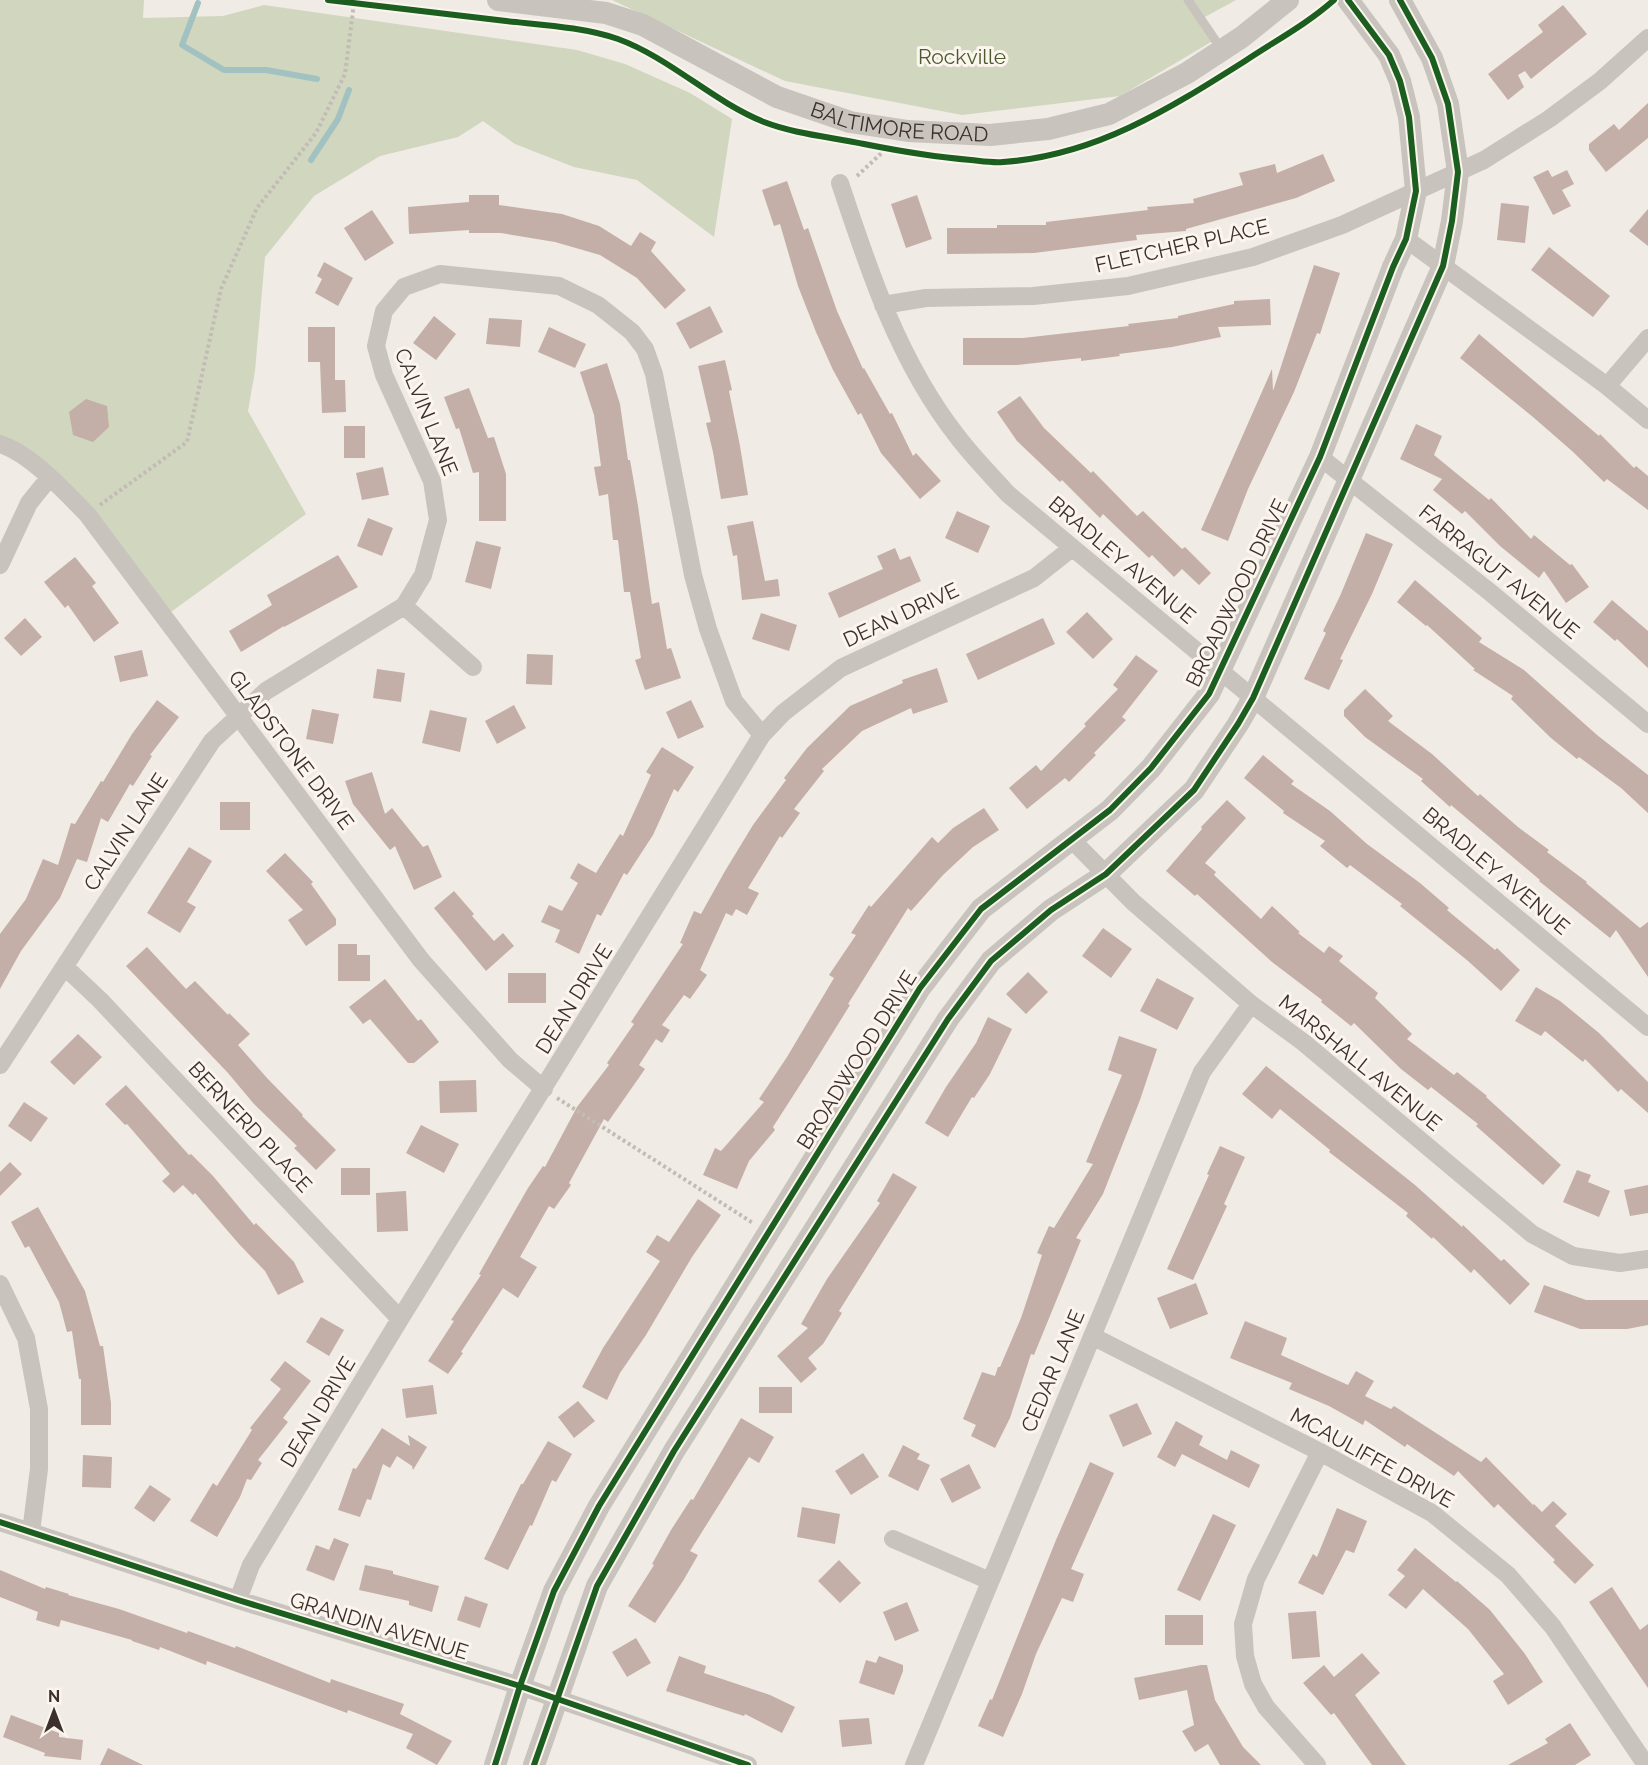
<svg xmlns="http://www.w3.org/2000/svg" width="1648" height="1765" viewBox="0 0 1648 1765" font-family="Raleway,sans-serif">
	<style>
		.green { fill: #d1d6bf }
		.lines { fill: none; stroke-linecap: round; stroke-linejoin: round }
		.stream { stroke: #a1c2c1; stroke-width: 6 }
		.building { fill: #c3afa7 }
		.path { stroke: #c2bbb6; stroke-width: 4; stroke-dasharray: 3 3; stroke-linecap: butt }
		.service { stroke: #c9c3be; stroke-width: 9 }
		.minor { stroke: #c9c3be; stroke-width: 18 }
		.tertiary { stroke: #c9c3be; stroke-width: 22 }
		.cycleway-casing { stroke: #fbf5ee; stroke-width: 10 }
		.cycleway { stroke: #1b5e20; stroke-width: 6 }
		.labels { text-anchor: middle; stroke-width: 6; stroke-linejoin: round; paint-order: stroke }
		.park-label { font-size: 21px; fill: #4a5a2e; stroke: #fbf5ee }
		.street-label { font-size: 21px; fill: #3b302b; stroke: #fbf5ee }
	</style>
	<rect width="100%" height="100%" fill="#f0ebe5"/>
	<path class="green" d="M0 0H144L143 18 223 16 264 5 577 50 625 64 690 93 732 119 714 237 637 180 574 167 515 144 483 121 458 137 380 156 314 196 265 257 255 371 248 411 306 514 164 617 87 514 0 445Z
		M612 0H1236L1203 18 1216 39 1120 96 962 115 785 81Z"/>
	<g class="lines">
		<path class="stream" d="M198 3 182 45 224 70H266L317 79
			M311 160 338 119 349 90"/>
	</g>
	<path class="building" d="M1563 5 1587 34 1531 79 1525 71 1518 75 1524 87 1508 100 1488 74 1543 32 1538 25Z
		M1648 103V138L1606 172 1589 150V144L1614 124 1619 130Z
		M1323 154 1335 181 1296 198 1186 229V231L1136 235 1137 240 1034 253 947 254V228H997V225H1046V222L1148 210 1147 207 1194 203 1193 199 1243 185 1239 173 1275 164 1277 173Z
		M1548 170 1552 177 1567 170 1574 184 1562 190 1571 206 1553 215 1533 177Z
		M787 181 804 230 808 228 837 311 863 369 864 368 890 414 892 413 913 456 916 453 941 481 920 499 881 453 861 413 858 415 833 370 816 332 798 286 780 224 774 226 762 190Z
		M469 195H499V205L562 214 599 226 631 246 640 232 656 242 651 251 686 290 665 309 637 278 600 255 555 242 501 233H469V230L409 234 408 207 469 202Z
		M917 195 932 239 906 248 891 204Z
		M1501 203 1529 206 1525 243 1497 240Z
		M1648 209V246L1629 231Z
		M372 210 394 243 365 261 344 228Z
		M1549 247 1610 296 1593 317 1531 270Z
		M324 262 353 278 338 306 315 293 322 279 317 276Z
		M1314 265 1340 273 1320 334 1317 333 1294 392 1248 489 1228 541 1201 530 1272 369 1273 391Z
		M1270 299 1271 325 1218 327 1221 337 1172 347 1119 354 1120 356 1081 361V358L1017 365H963V338H1023L1129 326 1128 324 1178 318V316L1234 304V301Z
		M710 306 723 332 690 349 676 323Z
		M434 316 456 334 436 360 413 343Z
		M489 318 522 320 520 347 486 344Z
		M308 327H335V380H345L346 412 322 413 320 362H308Z
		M549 327 586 344 575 368 538 352Z
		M1479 334 1599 436 1600 434 1634 468 1636 466 1648 476V510L1607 479 1604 482 1572 451 1533 417 1460 358Z
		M725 360 732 390 729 391 740 446 748 495 721 499 713 452 706 423 711 422 698 366Z
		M607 363 620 404 628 460H630L638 506 652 604 659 602 667 649 671 648 681 678 645 690 635 660 641 658 630 592H624L618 540H613L608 494 599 496 594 467 601 466 594 415 580 372Z
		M469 388 488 438 494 437 506 474V521H479V472L473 473 459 428 456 429 444 397Z
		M1020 396 1044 428 1091 473 1093 471 1137 516 1143 511 1182 549 1185 547 1211 573 1199 585 1182 569 1174 577 1152 555 1149 558 1103 514 1100 518 1062 480 1060 482 1017 441 997 412Z
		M86 399 107 406 109 427 93 442 73 435 69 412Z
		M1416 424 1442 436 1434 455 1489 500 1491 498 1531 539 1534 535 1570 565 1572 564 1589 587 1566 603 1544 571 1539 578 1500 546 1465 511 1462 514 1433 490 1442 479 1400 459Z
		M344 426H365V458H344Z
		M383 467 389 495 362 500 356 473Z
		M957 511 990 526 978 553 945 538Z
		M368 518 393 528 382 556 357 546Z
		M753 521 765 581 778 579 780 596 742 600 737 555 733 556 727 526Z
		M1366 533 1393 544 1372 594 1340 659 1343 660 1329 690 1304 679 1326 633 1323 631 1340 596Z
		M476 541 501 547 491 589 465 582Z
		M895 548 900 560 910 556 921 581 839 618 828 593 883 569 877 556Z
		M338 555 358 587 284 627V626L241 652 229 631 272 605 267 595Z
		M75 557 96 583 92 586 119 623 94 642 68 605 65 608 44 582Z
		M1415 580 1482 638 1479 642 1524 670 1597 735 1648 775V813L1621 788 1579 757 1577 759 1551 738 1511 699 1513 696 1473 670 1475 669 1427 625 1426 626 1397 602Z
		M1612 600 1648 631V668L1617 639 1615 641 1593 622Z
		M1087 612 1113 639 1093 659 1066 632Z
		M761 613 797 625 789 651 752 639Z
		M25 618 42 637 21 656 4 638Z
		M1043 618 1055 644 978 680 966 654Z
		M142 650 148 676 120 682 114 656Z
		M527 654 553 655 552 685 526 684Z
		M1136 655 1158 671 1122 717 1126 720 1094 753 1096 755 1069 782 1065 778 1027 809 1009 788 1036 765 1041 771 1086 726 1084 724 1118 689 1113 685Z
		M937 668 948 702 913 714 911 708 862 731 822 769 824 771 794 809 800 813 782 838 780 836 748 888 759 893 747 915 736 909 732 916 726 913 700 970 707 975 690 999 684 995 662 1025 670 1030 662 1043 656 1039 639 1065 645 1069 608 1122 604 1119 569 1183 571 1185 554 1209 549 1206 520 1257 537 1267 518 1298 503 1288 461 1352 463 1353 448 1374 428 1361 454 1321 451 1320 481 1275 479 1274 528 1188 543 1166 545 1167 577 1107 609 1065 607 1063 634 1024 631 1022 683 944 680 943 694 911 701 914 725 871 753 825 786 780 784 778 807 748 850 706 903 683 902 680Z
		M377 669 405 673 401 702 373 698Z
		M1365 689 1393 716 1388 721 1432 754 1478 796 1480 794 1518 827 1549 850 1547 852 1587 882 1586 883 1640 928 1648 922V977L1616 930 1610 938 1539 881 1540 880 1451 805 1450 807 1421 781 1423 779 1365 737 1344 716V710Z
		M157 700 179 717 150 755 152 756 133 786 130 784 108 822 101 818 87 862 77 859 60 898 21 951 0 989V934L26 899 43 859 58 865 71 823 75 824 101 781 103 782 132 734Z
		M691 700 704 727 678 739 666 712Z
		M514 705 526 728 497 744 485 721Z
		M312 709 339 714 333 744 306 739Z
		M430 710 467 718 460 752 422 743Z
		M662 747 694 767 678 792 674 789 653 835 627 875 624 873 601 916 597 914 579 954 555 942 560 930 541 922 549 905 562 911 578 883 570 878 578 863 596 873 620 834 623 836 651 775 646 772Z
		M1263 755 1294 781 1291 784 1330 811 1367 844 1420 883 1449 908 1447 910 1495 950 1497 948 1520 970 1501 991 1468 961 1400 906 1402 904 1350 865 1347 868 1320 846 1325 841 1283 813 1284 811 1244 778Z
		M372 772 385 814 392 808 423 847 428 845 442 877 414 890 395 846 390 850 353 804 345 781Z
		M1227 800 1246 818 1205 863 1216 872 1214 875 1261 919 1272 906 1300 932 1298 933 1324 953 1329 946 1343 956 1339 961 1378 993 1375 998 1412 1034 1407 1039 1454 1075 1457 1072 1487 1096 1486 1097 1561 1165 1543 1185 1476 1126 1478 1124 1431 1087 1428 1090 1401 1069 1354 1023 1351 1026 1321 1002 1322 1000 1272 962 1197 894 1195 896 1166 871 1202 829 1201 827Z
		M220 802H250V830H220Z
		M984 808 999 830 973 847 943 875 911 911 908 908 848 1004 850 1005 809 1071 773 1127 775 1130 749 1161 737 1189 703 1175 715 1148 721 1151 764 1102 759 1099 787 1057 834 978 829 975 856 935 851 933 869 905 871 907 932 837 938 843 953 828Z
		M189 847 212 861 187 902 196 907 180 933 147 913Z
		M285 853 313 882 311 884 336 919V925L306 946 288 920 303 910 266 871Z
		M454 891 474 914 472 916 494 941 503 933 514 946 486 971 434 908Z
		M1103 928 1132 949 1111 978 1082 956Z
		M338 944H357V955H370V981H338Z
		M147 947 186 989 195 981 228 1015 229 1013 250 1034 238 1045 267 1078 303 1115 302 1116 336 1150 316 1170 294 1148 297 1146 254 1104 228 1073 126 966Z
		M1028 972 1048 992 1026 1014 1006 994Z
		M508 973H546V1003H508Z
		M1157 978 1194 998 1177 1030 1140 1011Z
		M385 979 418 1021 421 1019 439 1042 414 1063H408L370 1019 363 1024 349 1007Z
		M1536 987 1560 1001 1599 1033 1648 1082V1113L1621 1089 1618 1092 1585 1059 1583 1062 1545 1031 1541 1036 1515 1021Z
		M988 1017 1012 1029 990 1074 974 1098 972 1097 948 1137 925 1123 946 1087 976 1043Z
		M78 1034 102 1057 74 1085 50 1062Z
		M1119 1036 1157 1049 1140 1100 1103 1194 1076 1238 1081 1240 1034 1355 1031 1354 1010 1418 995 1448 971 1436 976 1425 963 1419 982 1372 995 1376 998 1367H1000L1021 1318 1042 1255 1037 1253 1049 1226 1054 1228 1093 1164 1086 1162 1122 1075 1108 1070Z
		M1266 1066 1415 1185 1462 1227 1463 1225 1501 1261 1504 1259 1530 1284 1510 1305 1474 1269 1471 1273 1433 1237 1432 1239 1406 1216 1408 1213 1329 1152 1330 1150 1280 1109 1272 1119 1242 1094Z
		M476 1080 477 1112 440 1113 439 1081Z
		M126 1085 189 1155 191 1154 213 1176 254 1225 256 1223 294 1262 304 1282 278 1295 265 1271 239 1244 195 1193 193 1195 183 1185 174 1193 162 1181 170 1174 127 1124 125 1125 105 1104Z
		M24 1102 48 1118 31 1142 8 1126Z
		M421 1125 459 1144 444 1173 406 1153Z
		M1220 1146 1245 1157 1224 1204 1227 1206 1193 1280 1167 1269 1209 1175 1207 1174Z
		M10 1162 22 1174 0 1196V1172Z
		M341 1168H370V1195H341Z
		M1577 1170 1591 1175 1588 1182 1610 1191 1599 1217 1563 1202Z
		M893 1173 917 1187 839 1311 842 1313 823 1344 808 1358 817 1369 801 1383 777 1356 808 1328 801 1324 827 1279 880 1203 877 1201Z
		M1648 1185V1213L1630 1216 1624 1190Z
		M406 1191 408 1231 377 1232 376 1193Z
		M698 1199 721 1215 692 1257 646 1335 620 1373 607 1400 582 1387 603 1348 660 1261 646 1252 657 1235 669 1242Z
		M38 1207 85 1291 100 1346H103L111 1403V1425H81V1379H79L72 1331 67 1332 59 1302 29 1246 25 1248 11 1222Z
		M1196 1283 1208 1314 1170 1329 1157 1298Z
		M1544 1285 1586 1300H1648V1325L1627 1329H1580L1534 1312Z
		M321 1317 344 1330 329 1356 306 1342Z
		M1245 1321 1287 1338 1281 1355 1348 1385 1356 1371 1374 1381 1365 1396 1391 1409 1394 1406 1481 1462 1486 1457 1533 1505 1534 1504 1542 1512 1553 1501 1567 1514 1555 1526 1594 1565 1575 1584 1553 1562 1555 1560 1498 1504 1494 1508 1458 1471 1454 1476 1407 1444 1405 1447 1365 1420 1363 1425 1329 1406 1289 1389 1292 1383 1230 1358Z
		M285 1361 311 1381 283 1418 288 1422 258 1460 262 1463 251 1480 247 1479 240 1497 217 1537 190 1521 213 1483 217 1486 252 1430 250 1428 281 1389 270 1380Z
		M433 1385 437 1414 406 1418 402 1389Z
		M759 1387H792V1413H759Z
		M578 1401 595 1421 574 1438 558 1417Z
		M1137 1403 1152 1434 1123 1447 1109 1415Z
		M741 1418 774 1437 759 1463 749 1457 690 1551 698 1555 683 1581 655 1623 628 1606 654 1565 652 1564 671 1530 691 1499 693 1500Z
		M1176 1421 1203 1436 1199 1445 1227 1460 1231 1450 1260 1465 1249 1488 1182 1454 1175 1467 1157 1457Z
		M382 1428 410 1446 408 1435 427 1447 413 1470 412 1466 397 1456 390 1468 383 1464 371 1500 367 1499 360 1517 338 1510 353 1468 356 1469Z
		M548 1441 572 1454 556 1482 552 1480 532 1526 530 1525 508 1570 484 1559 521 1484H523Z
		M903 1445 920 1454 917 1459 930 1465 918 1491 888 1476Z
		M863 1453 879 1477 851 1495 835 1471Z
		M83 1455 112 1457 111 1488 82 1487Z
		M1090 1462 1114 1473 1071 1569 1084 1574 1073 1602 1062 1598 1036 1654 1022 1694 1003 1737 978 1726 990 1699 992 1700 1056 1540Z
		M969 1464 981 1488 952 1503 940 1479Z
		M150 1485 171 1499 154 1522 134 1508Z
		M802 1507 840 1514 835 1544 797 1537Z
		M1337 1508 1367 1521 1354 1553 1346 1550 1323 1595 1298 1583 1313 1554 1317 1557Z
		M1213 1514 1236 1525 1200 1601 1177 1590Z
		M334 1538 349 1544 334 1581 306 1570 316 1545 329 1550Z
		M1415 1548 1456 1582 1457 1581 1490 1610 1525 1654 1543 1682 1508 1705 1493 1681 1504 1674 1468 1629 1423 1589 1406 1609 1388 1595 1405 1576 1397 1570Z
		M839 1560 861 1583 840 1603 818 1581Z
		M365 1565 393 1571V1574L439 1586 432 1612 409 1605V1601L359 1590Z
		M0 1570 45 1589 46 1587 69 1594 68 1595 119 1609 187 1633 188 1631 235 1648 236 1646 330 1683 331 1679 404 1704 400 1714 452 1741 437 1765 406 1748 413 1734 348 1710 347 1713 207 1661 206 1665 160 1647 159 1650 132 1641V1640L61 1620 59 1627 36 1620 38 1612 0 1597Z
		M1612 1587 1640 1630 1648 1624V1688L1589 1602Z
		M465 1596 488 1604 480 1628 457 1620Z
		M907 1602 919 1631 895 1641 883 1612Z
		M1316 1611 1320 1657 1292 1659 1288 1613Z
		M1165 1615H1203V1645H1165Z
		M636 1638 651 1663 627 1677 612 1652Z
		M1362 1653 1380 1673 1355 1695 1406 1765H1372L1334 1713 1331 1715 1303 1683 1324 1665 1334 1677Z
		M679 1656 706 1666 704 1673 770 1695 795 1707 782 1733 745 1714 744 1716 666 1691Z
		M879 1656 903 1665V1671L894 1695 859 1683 866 1660 876 1663Z
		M1201 1665H1207L1215 1700 1243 1747 1261 1765H1220L1208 1744 1195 1752 1182 1731 1194 1725 1187 1690 1139 1700 1134 1678Z
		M11 1715 59 1733V1737L83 1740 81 1760 44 1756 45 1753 3 1737Z
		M869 1718 872 1744 842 1747 839 1720Z
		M1570 1723 1591 1755 1575 1765H1508L1548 1743 1545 1739Z
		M108 1748 143 1765H100Z"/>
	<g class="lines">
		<path class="path" d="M857 176 887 148
			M100 505 187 442 221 289 257 208 316 133 345 74 354 3
			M557 1098 753 1223"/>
		<path class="service" d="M1188 0 1222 50"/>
		<path class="minor" d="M840 183C869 271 899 362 957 436 972 456 991 475 1008 494L1648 1027
			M1406 239 1607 386 1648 420
			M883 305 926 298 1033 296 1128 286 1253 257 1342 225 1484 160 1549 119 1600 81 1648 38
			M1607 386 1648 338
			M0 444C30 453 65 492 87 514L421 960 510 1060 544 1089
			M1320 457 1491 593 1648 724
			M0 565 29 503 50 477
			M404 606 473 667
			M1072 840 1133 902 1251 1004 1303 1042 1532 1234 1573 1256 1620 1263 1648 1259
			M65 967 100 1000 400 1319
			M0 1065 212 741 266 691 404 606 423 575 438 520 432 481 384 375 376 346 384 311 404 287 440 274 559 286 598 305 632 332 645 349 654 374 693 575 708 629 734 701 762 735
			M0 1284 26 1338 39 1409V1469L31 1532
			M1092 1336 1320 1452 1432 1513 1508 1575 1553 1627 1646 1765
			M0 1522 238 1600 520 1686 748 1765
			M893 1539 990 1581
			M238 1600 251 1565 400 1319 762 735 783 713 841 668 1034 578 1072 548
			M914 1765 1202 1072 1251 1004
			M1317 1765 1266 1707 1253 1684 1245 1656 1243 1624 1256 1579 1320 1452"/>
		<g class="tertiary">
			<path id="s1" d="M498 0 606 13 643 25 777 97 850 122 908 131 990 135 1048 129 1109 114 1187 73 1242 37 1288 0"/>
			<path d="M495 1765 520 1686 554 1591 599 1506 920 988 981 909 1110 810 1151 768 1209 694 1320 457 1393 267 1406 239 1416 191 1409 117 1400 81 1389 55 1348 0"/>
			<path d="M534 1765 597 1586 674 1451 948 1019 991 961 1051 910 1106 874 1194 790 1238 724 1253 698 1443 266 1452 221 1458 172 1448 104 1432 58 1400 0"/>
		</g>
		<defs>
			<path id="cycleway" d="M328 0C387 7 447 14 506 21 542 25 583 27 618 39 670 58 712 101 764 122 795 134 831 137 864 144 899 151 935 157 971 160 981 161 993 163 1003 162 1095 156 1169 109 1245 61 1275 41 1307 24 1334 0
				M0 1522 238 1600 520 1686 748 1765
				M495 1765 520 1686 554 1591 599 1506 920 988 981 909 1110 810 1151 768 1209 694 1320 457 1393 267 1406 239 1416 191 1409 117 1400 81 1389 55 1348 0
				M534 1765 597 1586 674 1451 948 1019 991 961 1051 910 1106 874 1194 790 1238 724 1253 698 1443 266 1452 221 1458 172 1448 104 1432 58 1400 0"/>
		</defs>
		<use href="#cycleway" class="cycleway-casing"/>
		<use href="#cycleway" class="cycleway"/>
	</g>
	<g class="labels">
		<g class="park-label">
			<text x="962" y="64">Rockville</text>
		</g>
		<g class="street-label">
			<text dy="7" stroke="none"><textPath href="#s1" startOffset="426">BALTIMORE ROAD</textPath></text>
			<text transform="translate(1182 246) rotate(-13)" y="7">FLETCHER PLACE</text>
			<text transform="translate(426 412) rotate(68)" y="7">CALVIN LANE</text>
			<text transform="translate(1122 560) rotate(40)" y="7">BRADLEY AVENUE</text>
			<text transform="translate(1499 572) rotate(39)" y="7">FARRAGUT AVENUE</text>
			<text transform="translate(1237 593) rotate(-64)" y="7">BROADWOOD DRIVE</text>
			<text transform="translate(901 615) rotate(-25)" y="7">DEAN DRIVE</text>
			<text transform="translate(291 750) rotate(53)" y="7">GLADSTONE DRIVE</text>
			<text transform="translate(126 832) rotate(-57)" y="7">CALVIN LANE</text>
			<text transform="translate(1496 871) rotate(40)" y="7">BRADLEY AVENUE</text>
			<text transform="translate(574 999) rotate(-58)" y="7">DEAN DRIVE</text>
			<text transform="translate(857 1060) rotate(-58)" y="7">BROADWOOD DRIVE</text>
			<text transform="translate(1360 1063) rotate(39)" y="7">MARSHALL AVENUE</text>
			<text transform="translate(250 1127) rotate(47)" y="7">BERNERD PLACE</text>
			<text transform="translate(1053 1371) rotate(-67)" y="7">CEDAR LANE</text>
			<text transform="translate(318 1412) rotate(-59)" y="7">DEAN DRIVE</text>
			<text transform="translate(1372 1458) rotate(29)" y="7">MCAULIFFE DRIVE</text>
			<text transform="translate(379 1626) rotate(17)" y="7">GRANDIN AVENUE</text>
		</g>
	</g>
	<g transform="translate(54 1711)" stroke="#fbf5ee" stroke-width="4.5" paint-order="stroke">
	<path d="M0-4.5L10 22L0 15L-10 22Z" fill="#3b302b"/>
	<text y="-9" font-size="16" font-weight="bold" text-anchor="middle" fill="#3b302b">N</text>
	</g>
</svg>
